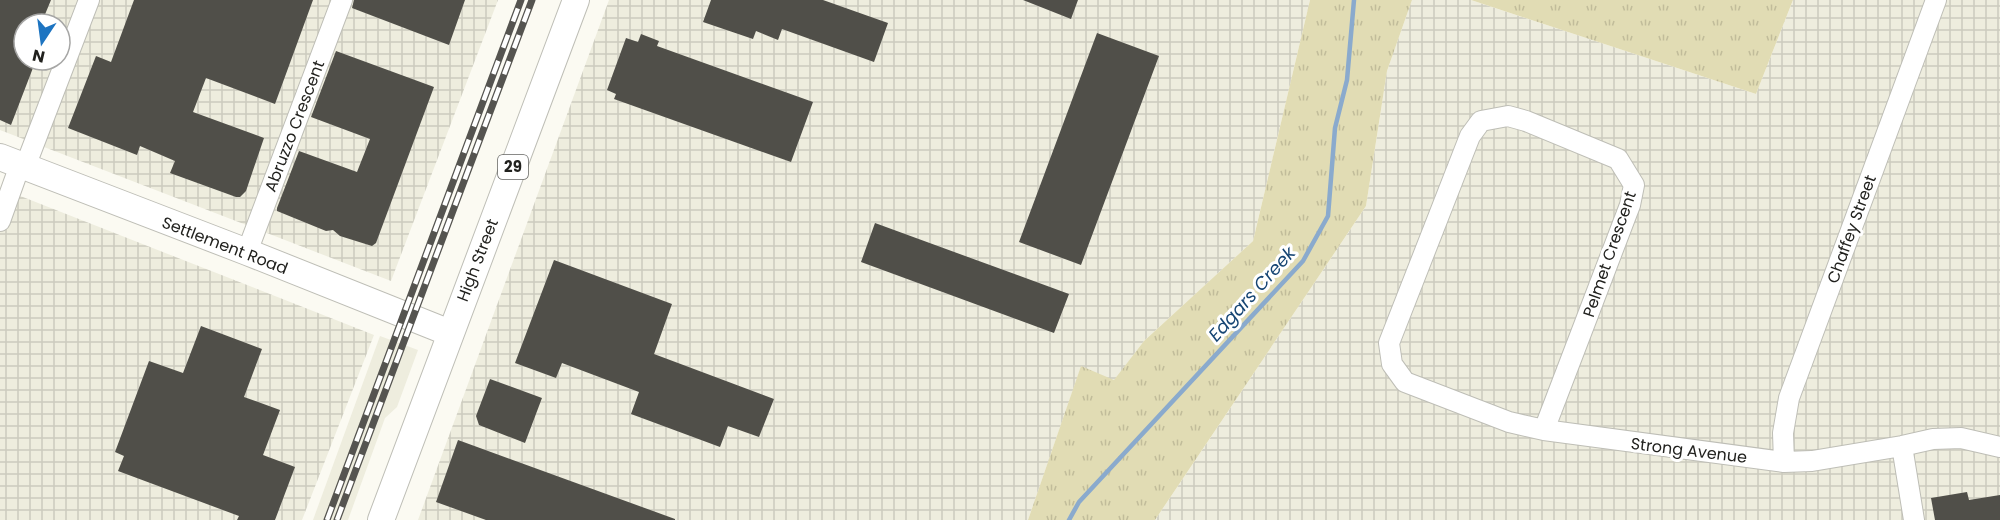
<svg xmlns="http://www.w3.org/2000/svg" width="2000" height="520" viewBox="0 0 2000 520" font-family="Poppins,sans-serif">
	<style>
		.built { fill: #eeedde }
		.industrial { fill: url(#industrial-grid); fill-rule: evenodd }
		.grass { fill: url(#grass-tufts) }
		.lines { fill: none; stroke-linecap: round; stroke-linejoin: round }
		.stream { stroke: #8aaacd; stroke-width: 4.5 }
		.building { fill: #504f49 }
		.minor-casing { stroke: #bebeb6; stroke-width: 22 }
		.major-casing { stroke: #bebeb6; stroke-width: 28 }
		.minor { stroke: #fff; stroke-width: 20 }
		.major { stroke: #fff; stroke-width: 26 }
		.rail-casing { stroke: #555450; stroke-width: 7 }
		.rail { stroke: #fff; stroke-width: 4.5; stroke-dasharray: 14; stroke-linecap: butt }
		.labels { text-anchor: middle; stroke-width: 6; stroke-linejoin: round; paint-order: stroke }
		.shield { fill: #fff; stroke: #646462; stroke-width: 1.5 }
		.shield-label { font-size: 15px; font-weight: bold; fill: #21211e }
		.street-label { font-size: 16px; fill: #21211e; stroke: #fff }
		.water-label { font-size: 18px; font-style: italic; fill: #164573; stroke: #fff }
	</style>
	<defs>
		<pattern id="industrial-grid" width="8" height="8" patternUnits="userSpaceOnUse" patternTransform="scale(1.5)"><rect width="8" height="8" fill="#eeedde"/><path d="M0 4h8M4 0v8" fill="none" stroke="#cccbbe"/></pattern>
		<pattern id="grass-tufts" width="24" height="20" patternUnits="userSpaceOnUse" patternTransform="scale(1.5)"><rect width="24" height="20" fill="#e1dcb4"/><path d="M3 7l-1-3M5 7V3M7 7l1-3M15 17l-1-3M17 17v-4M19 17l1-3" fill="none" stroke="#c1bc9a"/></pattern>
	</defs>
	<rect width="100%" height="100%" fill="#fbfaf2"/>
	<path class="built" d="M380 336 418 350 397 407 385 418 348 520H313Z"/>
	<path class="industrial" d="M0 0H498L391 281 0 130ZM24 24H60V60H24Z
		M609 0H1310L1253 241 1144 341 1114 381 1081 367 1028 520H418Z
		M1412 0H1471L1756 94 1793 0H2000V520H1155L1366 206 1387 71Z
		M0 188 374 335 302 520H0Z"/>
	<path class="grass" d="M1310 0H1412L1387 71 1366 206 1155 520H1028L1081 366 1114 380 1144 341 1253 241Z
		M1471 0H1793L1756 94Z"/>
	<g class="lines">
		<path class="stream" d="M1069 520 1079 502 1303 261 1328 216 1335 128 1347 80 1354 0"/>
	</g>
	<path class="building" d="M0 0H51L41 24H31L24 21V60H36L11 125 0 120Z
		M134 0H313L275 104 206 78 193 112 264 138 246 191 240 197H236L170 173 175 161 140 146 137 155 68 128 96 56 111 62Z
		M354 0H465L449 45 352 8Z
		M711 0H823L888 23 874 62 782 29 778 40 756 31 753 39 703 22Z
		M1023 0H1078L1071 19Z
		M1097 33 1159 56 1081 265 1019 242Z
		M641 34 659 41 657 46 813 102 791 162 614 99 616 94 607 90 626 38 638 42Z
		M336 51 434 87 376 243 372 246 340 236 333 230 326 231 277 211V208L299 151 357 172 370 139 311 117Z
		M875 223 1069 294 1054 333 861 262Z
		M554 260 672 304 654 354 774 399 759 437 728 426 720 447 631 414 639 392 562 363 556 378 515 363Z
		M201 326 262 349 244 397 280 410 263 455 295 467 275 520H237L239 516 118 471 124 456 115 452 149 361 183 373Z
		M490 379 542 398 525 443 479 425 476 416Z
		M458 440 675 519V520H486L436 502Z
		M1967 492 1969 500 2000 495V520H1935L1931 498Z"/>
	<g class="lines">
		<defs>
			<path id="minor" d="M25 167 89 0
				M0 221 20 165
				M247 252 342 0
				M1544 430 1630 205 1634 185 1618 159 1526 121 1508 116 1481 121 1470 136 1389 343 1392 364 1405 382 1509 422 1544 430 1784 462 1812 461 1902 446 1933 439 1961 438 2000 447
				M1902 446 1914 520
				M1784 462 1783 433 1789 398 1936 0"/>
			<path id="major" d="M0 157 247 252 450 333
				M381 520 576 0"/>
		</defs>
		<use href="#minor" class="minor-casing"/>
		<use href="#major" class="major-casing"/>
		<use href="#minor" class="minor"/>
		<use href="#major" class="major"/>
		<defs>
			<path id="rail" d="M327 520 521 0
				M337 520 532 0"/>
		</defs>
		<use href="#rail" class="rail-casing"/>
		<use href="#rail" class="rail"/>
	</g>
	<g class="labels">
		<rect class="shield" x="498" y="155" width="30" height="24" rx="4.5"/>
		<g class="shield-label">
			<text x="513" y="172">29</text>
		</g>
		<g class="street-label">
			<text transform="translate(294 126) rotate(-69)" y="6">Abruzzo Crescent</text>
			<text transform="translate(1851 229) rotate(-70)" y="6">Chaffey Street</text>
			<text transform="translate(225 245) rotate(21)" y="6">Settlement Road</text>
			<text transform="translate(1609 254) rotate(-71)" y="6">Pelmet Crescent</text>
			<text transform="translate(477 260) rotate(-69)" y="6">High Street</text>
			<text transform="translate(1689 450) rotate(7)" y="6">Strong Avenue</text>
		</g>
		<g class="water-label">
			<text transform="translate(1252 294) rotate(-48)" y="6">Edgars Creek</text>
		</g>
	</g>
	<g transform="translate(42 42) rotate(193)"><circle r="28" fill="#ffffff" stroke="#a6a6a5" stroke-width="1.5"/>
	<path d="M0-4.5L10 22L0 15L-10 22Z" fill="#1d74c1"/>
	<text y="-9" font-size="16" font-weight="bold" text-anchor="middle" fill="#21211e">N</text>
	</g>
</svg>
